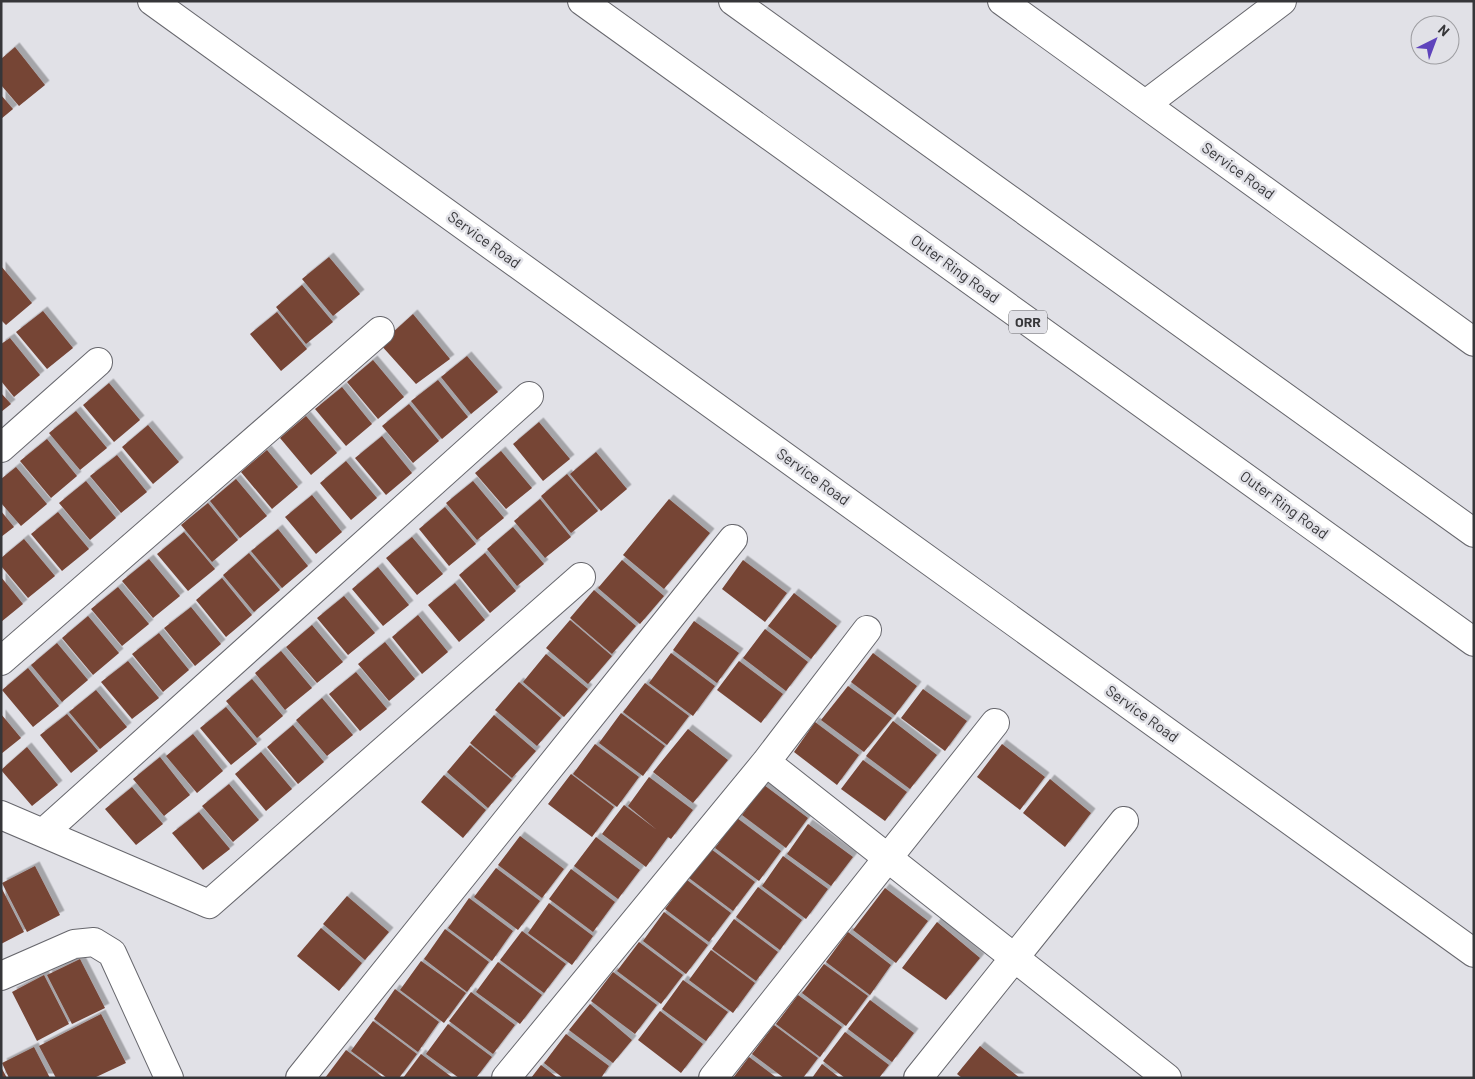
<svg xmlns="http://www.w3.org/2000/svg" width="1475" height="1079" viewBox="0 0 1475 1079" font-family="Barlow,sans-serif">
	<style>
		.building { fill: #764436; filter: url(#shadow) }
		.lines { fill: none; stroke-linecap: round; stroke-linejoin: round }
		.street-casing { stroke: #67676d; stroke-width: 30 }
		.secondary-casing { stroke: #67676d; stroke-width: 30 }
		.highway-casing { stroke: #67676d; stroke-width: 30 }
		.street { stroke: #fff; stroke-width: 28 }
		.secondary { stroke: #fff; stroke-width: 28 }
		.highway { stroke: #fff; stroke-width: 28 }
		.labels { text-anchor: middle; stroke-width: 5; stroke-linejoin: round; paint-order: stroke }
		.shield { fill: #e1e1e7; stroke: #69696d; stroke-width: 1 }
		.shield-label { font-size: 14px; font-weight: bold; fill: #363639 }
		.street-label { font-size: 15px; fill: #363639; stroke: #e1e1e7 }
	</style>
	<defs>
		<filter id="shadow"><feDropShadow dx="4.5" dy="-4.5" stdDeviation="0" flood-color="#0004"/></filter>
	</defs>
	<rect width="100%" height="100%" fill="#e1e1e7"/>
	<path class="building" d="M15 47 45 85 19 106 1 85V59Z
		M1 95 13 109 1 119Z
		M329 257 360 294 333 316 302 279Z
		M1 266 32 303 6 325 1 320Z
		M302 285 333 322 306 344 276 307Z
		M43 311 73 348 47 369 16 332Z
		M277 312 307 349 281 371 250 334Z
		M413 314 450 359 416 384 380 344Z
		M10 338 40 375 14 397 1 381V344Z
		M467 356 498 392 471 414 441 377Z
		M373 360 404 397 378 419 347 382Z
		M438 380 468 417 442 439 411 401Z
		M109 383 140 420 114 442 83 405Z
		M342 387 372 424 346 446 315 409Z
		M1 393 11 404 1 412Z
		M409 404 439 441 413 463 382 426Z
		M76 411 107 448 80 470 49 433Z
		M306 416 337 453 311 475 280 438Z
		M539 422 570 459 543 481 513 444Z
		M148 425 179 462 153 484 122 447Z
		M382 436 412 473 386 495 355 458Z
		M47 439 77 476 51 498 20 461Z
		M267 450 298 487 272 509 241 472Z
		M501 451 532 488 506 509 475 473Z
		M596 452 627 489 601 511 570 474Z
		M117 455 147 492 121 513 90 476Z
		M346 461 377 498 351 520 320 483Z
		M16 467 47 504 21 526 1 503V479Z
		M567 474 598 511 571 533 541 496Z
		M236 479 267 516 240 538 210 501Z
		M86 481 116 518 90 540 59 503Z
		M473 481 504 518 477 540 446 503Z
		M312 495 342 532 316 554 285 517Z
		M540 499 571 537 545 558 514 521Z
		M669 499 710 533 664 589 623 555Z
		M208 503 238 540 212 562 181 525Z
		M445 507 476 544 449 566 419 529Z
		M1 511 14 527 1 537Z
		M58 512 89 549 62 571 31 534Z
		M513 527 544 564 517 586 487 549Z
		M278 529 308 566 282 588 251 551Z
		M184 532 215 569 188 591 157 554Z
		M412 537 443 574 417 595 386 558Z
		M24 539 55 576 28 598 1 566V558Z
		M249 553 280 590 254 612 223 575Z
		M485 553 516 591 490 613 459 575Z
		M149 559 180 596 153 618 122 581Z
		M622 560 664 596 640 624 598 588Z
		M743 560 787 593 765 622 722 589Z
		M378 567 409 605 383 626 352 589Z
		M1 577 23 604 1 622Z
		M222 578 252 615 226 637 196 600Z
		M455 583 485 620 459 642 428 605Z
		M118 587 149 624 122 646 91 609Z
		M594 590 636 626 612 654 570 618Z
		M794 593 837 626 811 659 768 626Z
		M344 596 375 633 348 655 317 618Z
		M191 607 221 644 195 666 164 628Z
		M418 615 448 652 422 674 392 637Z
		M88 616 119 653 93 675 62 638Z
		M570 620 612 656 588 684 546 648Z
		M694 621 739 653 717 683 673 650Z
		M312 625 343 662 317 683 286 647Z
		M765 629 808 662 786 691 743 658Z
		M159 633 189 670 163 692 132 654Z
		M385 642 415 679 389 701 358 664Z
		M57 643 88 680 62 702 31 665Z
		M281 651 312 688 285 710 255 673Z
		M671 653 715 686 693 716 649 683Z
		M873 653 917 686 895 715 851 682Z
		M546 654 588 689 564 717 523 682Z
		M128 661 159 698 132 719 101 682Z
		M739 661 783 694 761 723 717 690Z
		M28 668 59 706 33 727 2 690Z
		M356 672 387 709 360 731 329 694Z
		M252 679 283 716 257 738 226 701Z
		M519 682 561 718 537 746 495 710Z
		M645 683 689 716 667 745 623 712Z
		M848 686 892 718 864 752 821 720Z
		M923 689 967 721 945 751 901 718Z
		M96 690 127 727 100 749 69 712Z
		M322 698 353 735 327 756 296 720Z
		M226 707 257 744 231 765 200 728Z
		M621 713 665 746 643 776 599 743Z
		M1 714 21 738 1 754Z
		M67 714 98 751 71 773 40 735Z
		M494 715 536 751 512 778 470 743Z
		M893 721 937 755 910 789 866 756Z
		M815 722 859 755 837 785 794 752Z
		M293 725 324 762 298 784 267 747Z
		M688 729 728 760 693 803 653 772Z
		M193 734 223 771 197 793 166 756Z
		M595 744 639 777 617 807 573 774Z
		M1002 744 1045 777 1020 810 977 777Z
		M470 745 512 780 488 808 447 772Z
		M27 747 58 785 32 806 1 770Z
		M261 752 292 789 266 811 235 774Z
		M160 757 190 795 164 816 133 779Z
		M863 760 907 792 885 821 841 789Z
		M571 774 614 807 592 837 548 804Z
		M444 775 486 810 463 838 421 802Z
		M649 777 693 810 671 839 668 837 646 867 602 834 624 805 657 830 628 806Z
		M1050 779 1091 813 1065 847 1023 813Z
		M229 784 259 820 233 842 202 806Z
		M764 785 808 818 786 848 742 815Z
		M132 787 163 824 136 845 105 809Z
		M199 812 230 849 203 870 172 833Z
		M737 818 781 851 759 881 715 848Z
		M808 824 853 857 831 886 787 854Z
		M520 836 564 869 542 898 498 865Z
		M596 837 640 870 618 899 574 866Z
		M711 849 755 882 733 911 689 878Z
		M783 856 828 889 806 919 762 886Z
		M35 866 60 915 27 932 2 883Z
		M496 868 540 901 518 930 474 897Z
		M571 869 615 902 593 932 549 899Z
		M687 880 731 913 709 942 665 909Z
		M1 887 24 932 1 944Z
		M758 887 802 920 780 950 736 917Z
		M885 888 928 921 896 963 853 930Z
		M347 896 389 932 365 960 323 924Z
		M469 898 513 931 492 961 448 928Z
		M549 903 593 936 572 965 528 933Z
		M664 912 708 945 686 974 643 941Z
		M734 919 778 952 756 981 712 949Z
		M937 922 980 958 946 1000 902 968Z
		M321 928 362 963 339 991 297 956Z
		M445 929 489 962 467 992 424 959Z
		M522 931 566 964 544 993 500 960Z
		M848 932 891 965 870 995 826 962Z
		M639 942 683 975 661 1004 617 971Z
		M711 950 755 983 733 1013 689 980Z
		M80 959 105 1008 72 1024 47 975Z
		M421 961 466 993 444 1023 400 990Z
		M498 962 542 995 520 1024 476 992Z
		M824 964 868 996 846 1026 802 993Z
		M613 972 657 1005 635 1034 591 1001Z
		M44 975 69 1024 37 1041 12 992Z
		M683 980 728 1012 706 1041 662 1009Z
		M395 989 439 1022 418 1052 374 1019Z
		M471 992 515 1025 493 1054 449 1021Z
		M798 995 842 1027 820 1057 776 1024Z
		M870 1000 914 1033 892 1062 848 1029Z
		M590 1004 632 1040 613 1063 569 1030Z
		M660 1011 703 1044 681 1073 638 1040Z
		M101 1014 126 1063 94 1078H56L39 1046Z
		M373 1021 417 1054 399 1078H387L351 1051Z
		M448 1024 492 1057 476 1078H459L426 1054Z
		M774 1025 818 1058 803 1078H784L752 1054Z
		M845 1032 889 1065 879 1078H845L823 1061Z
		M566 1034 609 1066 601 1078H563L544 1063Z
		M980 1046 1020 1078H962L957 1074Z
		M34 1047 50 1078H9L2 1063Z
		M346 1050 384 1078H325Z
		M421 1054 453 1078H403Z
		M749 1057 777 1078H733Z
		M822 1064 840 1078H812Z
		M541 1065 558 1078H531Z
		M1 1067 7 1078H1Z"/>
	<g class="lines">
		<defs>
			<path id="street" d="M1146 104 1282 1
				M1 448 98 362
				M1 661 380 331
				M766 762 1167 1078
				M1 815 209 904 581 577
				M43 833 529 396
				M1 976 74 944 94 942 112 953 169 1078
				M300 1078 733 539
				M506 1078 766 762 867 630
				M713 1078 995 723
				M918 1078 1124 821"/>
			<path id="secondary" d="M152 1 1474 953
				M1002 1 1474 342"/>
			<path id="highway" d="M582 1 1474 642
				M733 1 1474 533"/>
		</defs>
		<use href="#street" class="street-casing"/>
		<use href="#secondary" class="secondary-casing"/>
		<use href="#highway" class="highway-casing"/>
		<use href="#street" class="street"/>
		<use href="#secondary" class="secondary"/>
		<use href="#highway" class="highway"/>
	</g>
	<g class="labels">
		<rect class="shield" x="1009" y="310.5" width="38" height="23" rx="4"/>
		<g class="shield-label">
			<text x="1028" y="327">ORR</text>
		</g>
		<g class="street-label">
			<text transform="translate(1238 171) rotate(36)" y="5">Service Road</text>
			<text transform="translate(484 240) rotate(36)" y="5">Service Road</text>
			<text transform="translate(955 269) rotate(36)" y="5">Outer Ring Road</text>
			<text transform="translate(813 477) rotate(36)" y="5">Service Road</text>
			<text transform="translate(1284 505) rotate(36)" y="5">Outer Ring Road</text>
			<text transform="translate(1142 714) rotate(36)" y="5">Service Road</text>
		</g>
	</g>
	<rect width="1475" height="1079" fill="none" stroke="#363639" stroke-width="5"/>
	<g transform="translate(1435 40) rotate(42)"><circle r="24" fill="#e1e1e7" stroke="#9d9da1"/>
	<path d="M0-4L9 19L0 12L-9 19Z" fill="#5e43bc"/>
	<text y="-8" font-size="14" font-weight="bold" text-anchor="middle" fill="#363639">N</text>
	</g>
</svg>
